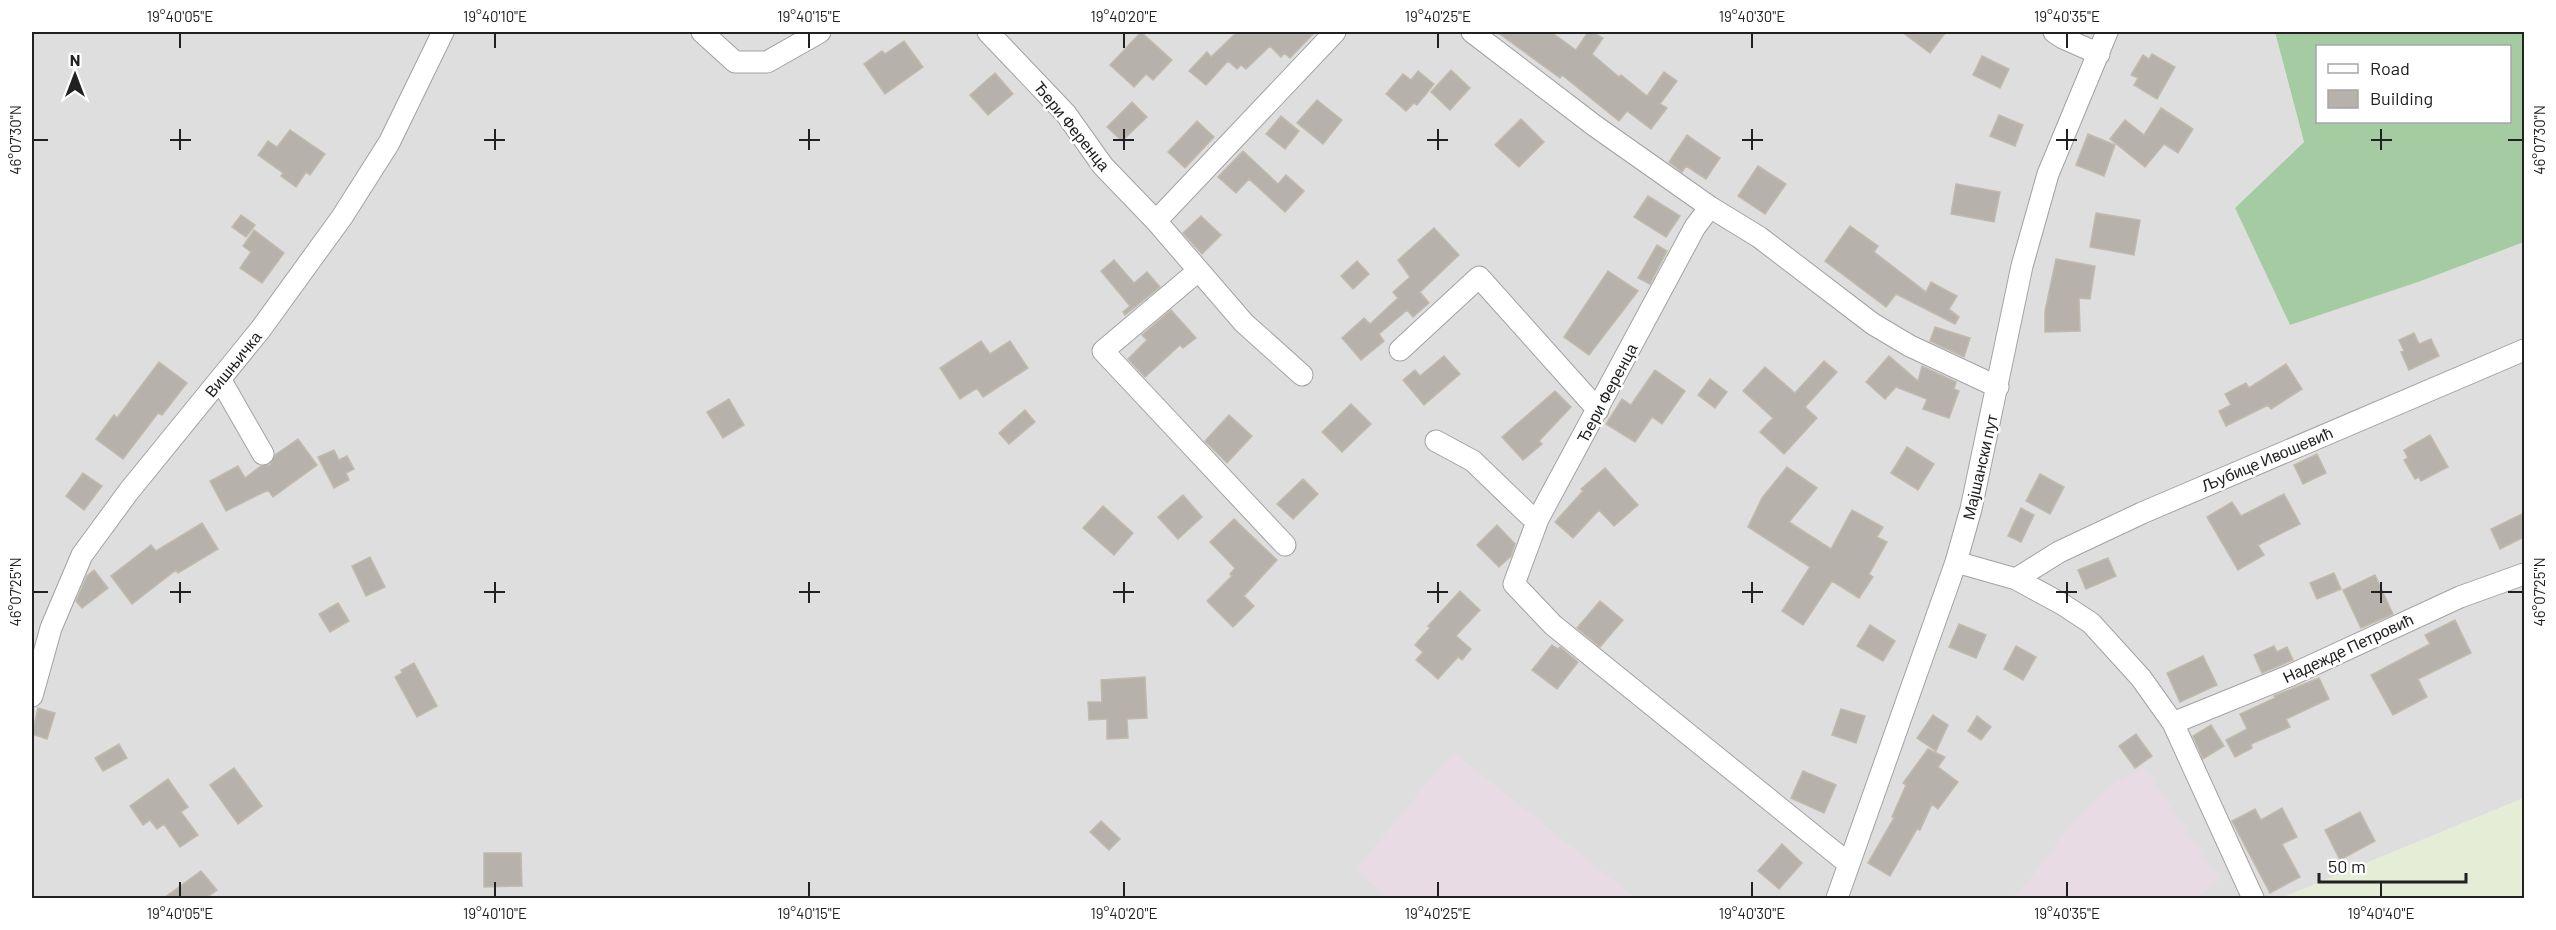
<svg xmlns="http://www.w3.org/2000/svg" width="2556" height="930" viewBox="0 0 2556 930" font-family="Barlow,sans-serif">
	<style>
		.residential { fill: #dfdede }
		.industrial { fill: #e9dbe3 }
		.farmland { fill: #e5edd6 }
		.forest { fill: #a4cba2; fill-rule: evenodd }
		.building { fill: #b6b2ab; stroke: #c1baac; stroke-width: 1.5 }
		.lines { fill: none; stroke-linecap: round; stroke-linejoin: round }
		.minor-casing { stroke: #a2a2a2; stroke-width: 23 }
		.minor { stroke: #fff; stroke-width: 21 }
		.ticks { fill: none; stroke: #212121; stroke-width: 2 }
		.labels { text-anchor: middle; stroke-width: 5; stroke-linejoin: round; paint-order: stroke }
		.street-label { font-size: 16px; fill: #212121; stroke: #fff }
		.neatline { fill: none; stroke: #212121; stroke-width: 2 }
		.ticks-label { font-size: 15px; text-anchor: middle; fill: #212121 }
	</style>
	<rect width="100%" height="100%" fill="#f0f0e9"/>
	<path class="residential" d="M32 32H2275L2304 142 2235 208 2290 325 2421 281 2524 242V798L2282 898H32Z"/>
	<path class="industrial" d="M1453 752 1635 898H1388L1356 870Z
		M2144 767 2219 880 2196 898H2011L2030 880 2077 817 2113 784Z"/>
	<path class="farmland" d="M2524 798V898H2282Z"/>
	<path class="forest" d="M2275 32H2524V242L2421 281 2290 325 2235 208 2304 142ZM2318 46H2510V122H2318Z"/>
	<path class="building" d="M1141 32 1172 60 1153 80 1146 74 1134 87 1110 65Z
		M1237 32H1315L1290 58 1284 53 1281 57 1270 46 1246 69 1241 65 1237 69 1228 61 1206 85 1189 71 1207 52 1211 57Z
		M1497 32H1551L1576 50 1588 32H1592L1603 38 1592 54 1619 77 1621 75 1647 96 1664 72 1677 81 1660 104 1667 108 1651 129 1627 111 1619 121 1562 75 1560 78Z
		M1902 32H1946L1930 53Z
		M904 41 923 67 885 94 864 64 882 51 885 54Z
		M2152 54 2175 67 2157 99 2134 85 2138 78 2131 75 2143 55 2149 59Z
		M1982 56 2009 69 2000 88 1973 75Z
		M1451 70 1470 88 1450 110 1431 92Z
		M1418 71 1434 84 1417 105 1414 103 1406 111 1386 94 1403 74 1411 80Z
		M995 73 1013 94 988 115 970 95Z
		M1317 100 1342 120 1323 144 1297 123Z
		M1132 102 1147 117 1122 141 1107 127Z
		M2161 108 2193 129 2178 153 2164 144 2145 167 2110 139 2125 120 2144 135Z
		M1999 115 2023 125 2015 146 1990 136Z
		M1281 116 1299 131 1285 149 1266 134Z
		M1521 119 1544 142 1519 167 1495 145Z
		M1197 121 1214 137 1185 168 1168 152Z
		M290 130 325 154 310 175 306 172 296 187 281 176 283 173 258 155 268 141 277 147Z
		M2088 134 2115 145 2104 176 2076 165Z
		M1687 135 1720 158 1706 179 1686 166 1682 172 1669 162Z
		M1243 151 1278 184 1286 175 1304 191 1285 212 1249 179 1236 193 1218 177Z
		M1758 166 1786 184 1765 214 1738 196Z
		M1956 184 2000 192 1994 222 1951 214Z
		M1648 196 1680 216 1666 237 1634 217Z
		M2096 213 2140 220 2134 255 2090 247Z
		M241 215 255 225 246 237 232 227Z
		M1201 216 1221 235 1202 254 1183 233Z
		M1850 226 1878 246 1874 252 1926 292 1931 282 1957 296 1949 309 1959 317 1955 324 1896 294 1886 307 1825 261Z
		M1434 228 1459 255 1420 292 1429 303 1413 317 1407 310 1379 334 1384 341 1361 360 1342 338 1364 318 1370 324 1398 298 1393 292 1410 277 1398 260Z
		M254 230 284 253 262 283 240 268 251 252 243 246Z
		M1657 245 1667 251 1650 284 1638 278Z
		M2056 259 2095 266 2090 299 2079 298 2080 331 2045 332V311Z
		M1114 260 1134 283 1147 272 1160 287 1125 315 1123 312 1130 306 1101 271Z
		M1357 261 1369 274 1353 289 1341 276Z
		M1608 271 1638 291 1589 355 1564 337Z
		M1171 310 1196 338 1183 348 1180 345 1145 377 1128 359 1147 340 1142 335Z
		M1935 327 1970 338 1964 357 1930 341Z
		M2414 333 2419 344 2431 339 2439 356 2409 370 2401 352 2404 351 2399 340Z
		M981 341 990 354 1010 341 1028 368 983 397 977 388 960 399 940 368Z
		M1444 356 1460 374 1424 405 1403 380 1415 370 1420 376Z
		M1889 356 1918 381 1922 366 1956 382 1954 389 1959 391 1949 418 1923 409 1927 399 1896 387 1885 399 1866 382Z
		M1824 361 1837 372 1805 407 1817 418 1784 454 1760 432 1773 418 1743 391 1765 367 1795 393Z
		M159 362 187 383 162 415 158 413 123 459 96 439 114 415 117 418Z
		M2286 364 2302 389 2271 409 2268 405 2226 426 2219 411 2231 405 2225 394 2246 383 2249 388Z
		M1655 370 1685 391 1662 424 1652 417 1635 442 1606 424 1622 399 1631 405Z
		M1710 379 1727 392 1715 408 1698 395Z
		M1555 391 1571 407 1539 441 1542 444 1523 460 1502 437Z
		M729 399 744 425 723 438 707 412Z
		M1351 404 1371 424 1342 452 1322 432Z
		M1025 410 1035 422 1009 444 999 433Z
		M1229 415 1252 436 1227 463 1205 441Z
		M2430 435 2448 467 2421 481 2419 477 2415 479 2404 460 2408 458 2404 450Z
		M298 439 317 465 273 497 268 490 226 511 210 481 238 466 245 478 261 466 270 465 275 455Z
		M1907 447 1934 464 1918 490 1891 473Z
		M334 450 339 460 347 456 354 469 346 473 349 480 334 488 318 457Z
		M2317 454 2326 473 2303 484 2294 465Z
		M1787 467 1817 488 1789 522 1831 549 1852 510 1883 527 1877 537 1887 542 1869 574 1873 577 1859 598 1832 581 1803 625 1782 611 1810 567 1748 527 1762 498Z
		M1605 468 1638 505 1614 526 1599 510 1573 538 1555 522 1583 491 1581 489Z
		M83 473 102 486 84 510 66 496Z
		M2040 474 2064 487 2050 514 2026 501Z
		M1303 479 1318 494 1293 519 1277 504Z
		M2284 494 2300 524 2258 545 2264 555 2238 570 2207 517 2232 502 2241 516Z
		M1183 495 1202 517 1178 539 1158 517Z
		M1103 506 1133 533 1114 555 1083 528Z
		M2021 508 2034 515 2021 542 2008 536Z
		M2524 513V537L2500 549 2491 529Z
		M1234 519 1277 560 1244 596 1254 606 1233 627 1207 601 1232 576 1230 574 1235 568 1210 542Z
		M202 523 218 549 178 573 176 570 132 604 111 576 151 545 156 551Z
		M1497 525 1515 544 1511 556 1499 567 1477 545Z
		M370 557 385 587 366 596 352 566Z
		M2108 558 2116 576 2086 589 2078 570Z
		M94 570 108 588 82 608 76 601 87 576Z
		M2334 573 2341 589 2317 599 2310 583Z
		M2375 575 2393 614 2361 628 2343 590Z
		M1460 591 1480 610 1456 636 1471 649 1462 660 1458 657 1438 679 1416 660 1423 652 1415 645 1430 628 1428 626Z
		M1600 601 1623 620 1600 647 1577 628Z
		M338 603 349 621 330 632 319 614Z
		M2455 620 2471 653 2418 679 2427 697 2393 715 2371 675 2430 644 2425 635Z
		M1959 624 1986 635 1976 658 1949 647Z
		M1870 625 1895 641 1883 661 1857 646Z
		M1552 645 1558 649 1560 647 1578 662 1557 689 1532 670Z
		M2016 646 2036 657 2023 680 2004 669Z
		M2274 646 2277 652 2287 647 2293 660 2262 673 2254 655Z
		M2203 656 2217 685 2180 702 2167 673Z
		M414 663 437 706 417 717 395 677 402 673 401 670Z
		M1145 677 1147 718 1127 719 1128 738 1107 739V719L1089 720 1088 702H1102L1101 680Z
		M2319 678 2329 699 2286 719 2290 727 2251 744 2252 748 2235 757 2226 740 2247 729 2240 714 2275 698 2274 696Z
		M38 708 55 713 47 739 32 734Z
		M1841 709 1865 716 1856 743 1832 735Z
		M1933 715 1948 725 1936 751 1917 738Z
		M1977 716 1991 727 1981 740 1968 731Z
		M2211 725 2224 746 2203 759 2193 736Z
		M2136 734 2152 756 2135 768 2119 746Z
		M119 744 127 758 103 771 95 758Z
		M1928 749 1945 757 1938 767 1958 782 1938 809 1932 804 1920 830 1917 829 1890 876 1868 863 1894 818 1892 817 1906 785 1903 783Z
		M234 768 262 806 238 824 210 785Z
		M1803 771 1836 785 1824 813 1791 798Z
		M168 779 188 807 181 812 198 835 180 847 164 824 157 829 150 820 143 825 130 806Z
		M2282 808 2297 837 2282 844 2300 877 2270 893 2232 821 2255 809 2261 820Z
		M2360 812 2375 841 2340 860 2325 830Z
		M1101 821 1120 839 1109 850 1090 832Z
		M1782 844 1802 863 1779 889 1758 871Z
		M484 853H521L522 886 484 887Z
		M201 871 217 890 206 898H164Z"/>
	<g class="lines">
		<defs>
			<path id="minor" d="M702 32 735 62H767L820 32
				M988 32 1066 114 1103 166 1156 221 1244 323 1302 375
				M1472 32 1595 126 1710 207 1759 237 1873 324 1910 346 1998 387
				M2054 32 2063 38 2099 54
				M1710 207 1695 227 1538 519 1514 584 1553 625 1849 864
				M1156 221 1335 32
				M1198 271 1103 351 1285 545
				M1400 350 1479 277 1598 410
				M220 379 263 454
				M1436 441 1473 461 1529 515 1538 519
				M1956 562 2016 579 2062 604 2091 623 2141 678 2173 723 2253 898
				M2016 579 2059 552 2142 513 2524 350
				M32 696 51 628 82 555 129 491 260 330 342 217 389 143 443 32
				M2173 723 2289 676 2460 597 2524 574
				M1837 898 1956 562 1971 509 2022 266 2048 174 2107 32"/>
		</defs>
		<use href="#minor" class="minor-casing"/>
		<use href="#minor" class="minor"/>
	</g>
	<path class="ticks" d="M180 33V48M495 33V48M809 33V48M1124 33V48M1438 33V48M1752 33V48M2067 33V48M180 129V150M495 129V150M809 129V150M1124 129V150M1438 129V150M1752 129V150M2067 129V150M2381 129V150M33 140H48M170 140H191M484 140H505M799 140H820M1113 140H1134M1427 140H1448M1742 140H1763M2056 140H2077M2371 140H2392M2508 140H2523M180 582V603M495 582V603M809 582V603M1124 582V603M1438 582V603M1752 582V603M2067 582V603M2381 582V603M33 592H48M170 592H191M484 592H505M799 592H820M1113 592H1134M1427 592H1448M1742 592H1763M2056 592H2077M2371 592H2392M2508 592H2523M180 882V897M495 882V897M809 882V897M1124 882V897M1438 882V897M1752 882V897M2067 882V897M2381 882V897"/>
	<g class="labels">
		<g class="street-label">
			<text transform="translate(1072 126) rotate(51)" y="6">Ђери Ференца</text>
			<text transform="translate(233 364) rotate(-51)" y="6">Вишњичка</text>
			<text transform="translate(1607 393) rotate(-62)" y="6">Ђери Ференца</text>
			<text transform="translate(2267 459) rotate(-23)" y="6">Љубице Ивошевић</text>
			<text transform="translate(1980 467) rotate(-77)" y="6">Мајшански пут</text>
			<text transform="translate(2348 648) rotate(-25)" y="6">Надежде Петровић</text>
		</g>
	</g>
	<rect width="2556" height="930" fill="none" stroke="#ffffff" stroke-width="66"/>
	<rect x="2316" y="45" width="195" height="78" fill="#ffffff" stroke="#a6a6a6" stroke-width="1.5"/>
	<rect x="2328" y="64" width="30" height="9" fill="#ffffff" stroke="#a6a6a6" stroke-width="1.5"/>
	<text x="2370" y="75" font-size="18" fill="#212121">Road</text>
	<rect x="2328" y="90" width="30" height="18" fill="#b6b2ab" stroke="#a6a6a6" stroke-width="1.5"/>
	<text x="2370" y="105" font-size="18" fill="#212121">Building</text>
	<g transform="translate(75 75)" stroke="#ffffff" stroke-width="4.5" paint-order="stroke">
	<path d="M0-4.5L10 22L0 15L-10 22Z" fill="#212121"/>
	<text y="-9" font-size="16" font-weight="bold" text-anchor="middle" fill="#212121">N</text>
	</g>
	<path d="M2319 873v9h147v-9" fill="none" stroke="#212121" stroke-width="3"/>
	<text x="2328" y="873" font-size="18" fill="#212121" stroke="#ffffff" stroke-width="4.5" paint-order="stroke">50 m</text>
	<rect x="33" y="33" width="2490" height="864" class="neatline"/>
	<g class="ticks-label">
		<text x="180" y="22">19°40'05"E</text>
		<text x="495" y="22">19°40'10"E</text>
		<text x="809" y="22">19°40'15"E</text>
		<text x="1124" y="22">19°40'20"E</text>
		<text x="1438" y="22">19°40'25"E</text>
		<text x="1752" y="22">19°40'30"E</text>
		<text x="2067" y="22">19°40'35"E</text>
		<text transform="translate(16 140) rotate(-90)" y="5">46°07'30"N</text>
		<text transform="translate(2540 140) rotate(-90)" y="5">46°07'30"N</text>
		<text transform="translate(16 592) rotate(-90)" y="5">46°07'25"N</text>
		<text transform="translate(2540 592) rotate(-90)" y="5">46°07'25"N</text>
		<text x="180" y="919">19°40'05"E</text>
		<text x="495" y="919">19°40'10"E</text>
		<text x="809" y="919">19°40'15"E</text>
		<text x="1124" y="919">19°40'20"E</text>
		<text x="1438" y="919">19°40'25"E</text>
		<text x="1752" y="919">19°40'30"E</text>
		<text x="2067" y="919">19°40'35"E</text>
		<text x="2381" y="919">19°40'40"E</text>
	</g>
</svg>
